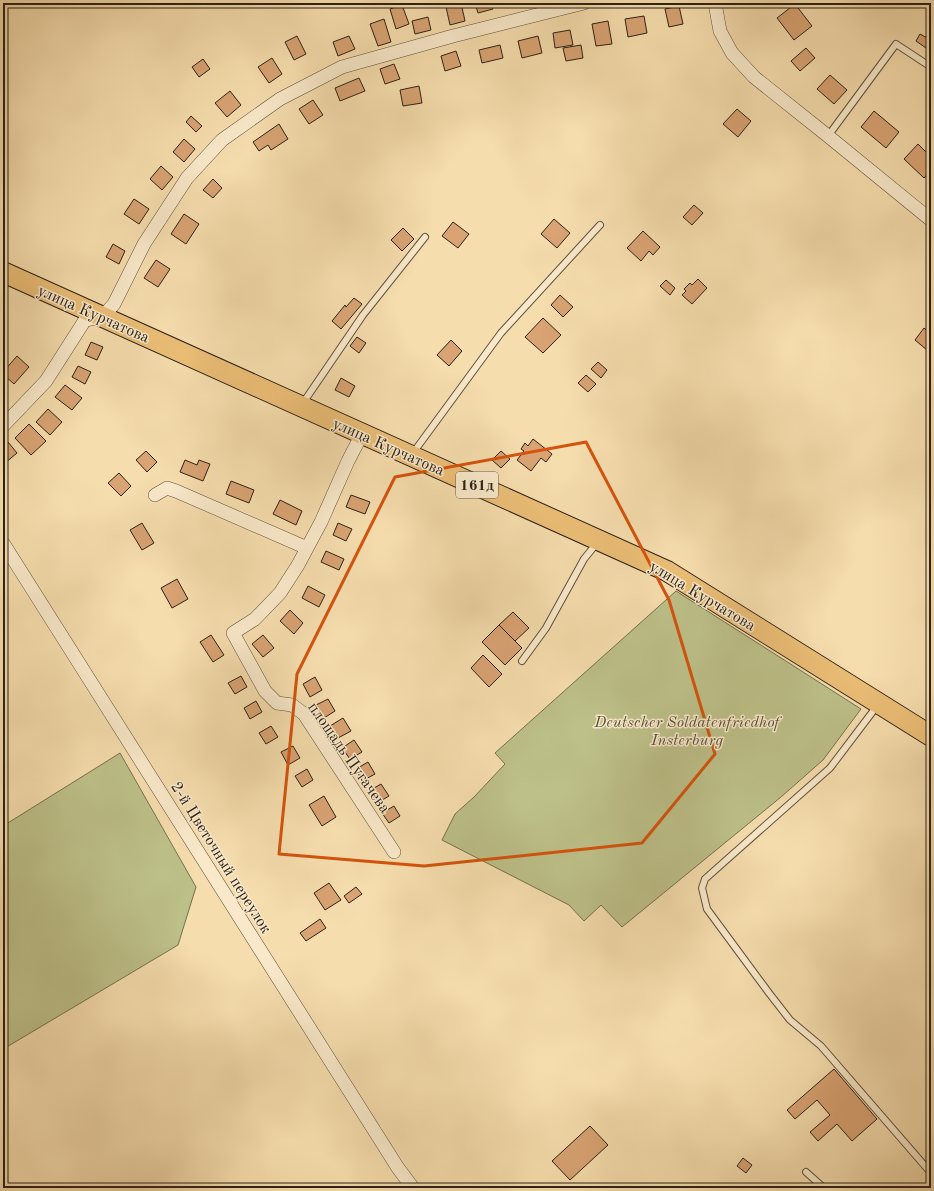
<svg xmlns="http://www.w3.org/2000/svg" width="934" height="1191" viewBox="0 0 934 1191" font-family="'Old Standard TT',serif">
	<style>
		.green { fill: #bdc089; stroke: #747050 }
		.building { fill: #d9a373; stroke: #2b2118 }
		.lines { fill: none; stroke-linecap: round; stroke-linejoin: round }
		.lane-casing { stroke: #5e503d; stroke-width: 8 }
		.street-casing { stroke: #5e503d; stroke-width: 14 }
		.primary-casing { stroke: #2b2118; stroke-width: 22 }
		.lane { stroke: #f9e9ca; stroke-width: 6 }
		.street { stroke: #f9e9ca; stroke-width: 13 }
		.primary { stroke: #ebbe76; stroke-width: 20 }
		.marked { fill: none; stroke: #d5530d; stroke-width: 3; stroke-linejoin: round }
		.labels { text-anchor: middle; stroke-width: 3; stroke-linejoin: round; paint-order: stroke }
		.shield { fill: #f9e9ca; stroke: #695d4d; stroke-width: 1 }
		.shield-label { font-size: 15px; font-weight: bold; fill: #2b2118 }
		.street-label { font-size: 16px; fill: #2b2118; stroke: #f9e9ca }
		.park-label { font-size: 16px; font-style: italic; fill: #57513a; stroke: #f9e9ca }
	</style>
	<rect width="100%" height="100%" fill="#f6ddad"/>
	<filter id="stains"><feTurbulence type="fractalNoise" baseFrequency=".005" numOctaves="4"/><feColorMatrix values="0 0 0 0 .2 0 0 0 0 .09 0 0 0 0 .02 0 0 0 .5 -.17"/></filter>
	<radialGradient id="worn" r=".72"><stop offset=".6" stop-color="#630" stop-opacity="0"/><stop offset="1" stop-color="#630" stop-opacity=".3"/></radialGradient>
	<path class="green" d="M676 591 861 709 823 760 781 797 622 927 601 905 584 921 569 905 442 840 455 814 474 797 505 764 495 753Z
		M120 753 196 887 178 945 5 1048 3 1047V826Z"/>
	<path class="building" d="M461 3 465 21 450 25 446 7Z
		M475 3H491L493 9 478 13Z
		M795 4 812 26 794 40 777 18Z
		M402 5 409 24 396 29 390 9Z
		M679 6 683 24 669 27 665 9Z
		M644 16 647 33 628 37 625 19Z
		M428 17 431 30 415 34 412 21Z
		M384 19 391 42 378 46 370 24Z
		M608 21 612 44 596 46 592 24Z
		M570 30 573 45 555 48 553 33Z
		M920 34 931 40 926 48 916 41Z
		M297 36 306 54 294 60 285 42Z
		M349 36 355 49 338 56 333 42Z
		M538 36 542 53 522 58 518 41Z
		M500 45 503 58 482 63 479 50Z
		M581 45 583 58 566 61 563 48Z
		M806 48 815 58 800 71 791 61Z
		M456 51 461 66 445 71 441 56Z
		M272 58 282 74 269 83 258 67Z
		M203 59 210 69 199 77 192 67Z
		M394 64 400 79 385 84 380 69Z
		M830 75 847 90 834 104 817 89Z
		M359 78 365 91 340 101 335 88Z
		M419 86 422 103 403 106 400 90Z
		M230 91 241 105 227 117 215 103Z
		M313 100 323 115 309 124 299 109Z
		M737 109 751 121 738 137 723 124Z
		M874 111 899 132 886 148 861 127Z
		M191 116 202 126 196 132 186 122Z
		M279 124 288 139 271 150 268 145 259 151 253 142Z
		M184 139 195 149 184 162 173 152Z
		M918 144 931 157V170L924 178 904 159Z
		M161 166 173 177 162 190 150 179Z
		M213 179 222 188 213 198 203 190Z
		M134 199 149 209 139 224 124 214Z
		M694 205 703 213 692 225 683 217Z
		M184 214 199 224 186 244 171 234Z
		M554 219 570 233 557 248 541 234Z
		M453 222 469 234 458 248 442 236Z
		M403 228 414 239 402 251 391 240Z
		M643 231 660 247 653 255 649 251 641 261 627 248Z
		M113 244 125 251 119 264 106 257Z
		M156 260 170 269 158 287 144 278Z
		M698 279 707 288 692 304 682 295 686 291 684 289 690 283 692 285Z
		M666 280 675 288 670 295 660 286Z
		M560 295 573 307 563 317 551 305Z
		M354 298 362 304 341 329 332 321 345 305 346 307Z
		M543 318 561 335 543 353 525 337Z
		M924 328 931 334V344L927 350 915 340Z
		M357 337 366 343 359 353 350 346Z
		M451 340 462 351 449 366 437 355Z
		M91 342 103 347 97 360 85 355Z
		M17 356 29 367 14 384 3 374V372Z
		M598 362 607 370 601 378 591 369Z
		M78 366 91 372 85 384 72 377Z
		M586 375 596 384 588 392 578 383Z
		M341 378 355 386 349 397 335 390Z
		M65 385 82 398 72 410 55 397Z
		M48 409 62 422 50 435 36 422Z
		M29 424 46 441 31 455 15 438Z
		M533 439 552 454 546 462 541 458 531 471 517 460 524 451 521 449 525 443 528 446Z
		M8 442 17 453 5 463 3 461V447Z
		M146 451 157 462 147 472 136 460Z
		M501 451 510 459 501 468 492 460Z
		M185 460 197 465 199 460 210 464 203 481 180 472Z
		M119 473 131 486 121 496 108 483Z
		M231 481 254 490 249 503 226 494Z
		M351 495 370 502 365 514 346 507Z
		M280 500 302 511 296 525 273 514Z
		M142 523 154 543 142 550 130 530Z
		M338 523 352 529 346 541 333 535Z
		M326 551 344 559 339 570 321 562Z
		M177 579 188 599 172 608 161 588Z
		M308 586 325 595 319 607 302 598Z
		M290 610 303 623 294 634 280 621Z
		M513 612 529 628 515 641 499 625Z
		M499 625 522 648 505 665 482 642Z
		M211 635 224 655 213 662 200 642Z
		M263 635 274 648 263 657 252 644Z
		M483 655 502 674 489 687 471 668Z
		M241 676 247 687 235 694 228 683Z
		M315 677 322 690 310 697 303 684Z
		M328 699 335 711 324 718 316 705Z
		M256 701 262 712 250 719 244 708Z
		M343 718 351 731 338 738 330 726Z
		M271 726 278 737 266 744 259 733Z
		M354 740 362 752 350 759 342 748Z
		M293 746 300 758 288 765 281 752Z
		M368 762 375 774 362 781 356 769Z
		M307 769 313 780 302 787 295 776Z
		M381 784 389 796 377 803 369 791Z
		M324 796 336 817 322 826 309 805Z
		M394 806 400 816 389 823 382 813Z
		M329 883 341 900 325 910 314 893Z
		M356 887 362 894 349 903 344 896Z
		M320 919 326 928 306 941 300 933Z
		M834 1069 877 1119 852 1141 837 1124 818 1141 810 1132 830 1115 817 1100 795 1119 787 1110Z
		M590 1126 608 1145 570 1180 552 1161Z
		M743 1158 752 1165 746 1173 737 1166Z"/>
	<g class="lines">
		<defs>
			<path id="lane" d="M828 136 896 44 931 67
				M303 403 363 315 425 237
				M413 453 501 333 600 225
				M522 661 546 628 584 559 597 543
				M877 706 830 768 705 879 702 888 707 909 769 993 790 1020 821 1046 931 1173
				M806 1172 824 1188"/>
			<path id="street" d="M715 3 720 31 732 53 754 77 828 136 931 220
				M3 426 46 381 85 320 102 317 114 304 144 244 187 178 222 140 280 99 342 67 453 36 584 3
				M362 434 348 461 321 522 298 565 280 593 255 619 233 633 265 691 277 703 292 705 304 714 394 852
				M155 495 167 488 176 491 307 548
				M3 543 398 1168 413 1188"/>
			<path id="primary" d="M3 272 667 571 931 736"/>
		</defs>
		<use href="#lane" class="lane-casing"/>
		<use href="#street" class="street-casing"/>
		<use href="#primary" class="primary-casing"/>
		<use href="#lane" class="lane"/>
		<use href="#street" class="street"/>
		<use href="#primary" class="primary"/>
	</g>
	<path class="marked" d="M586 442 669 600 715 754 642 843 424 866 279 854 297 674 395 477Z"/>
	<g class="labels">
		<rect class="shield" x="456" y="472" width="42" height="26" rx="3"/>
		<g class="shield-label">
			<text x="477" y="490">161д</text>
		</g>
		<g class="street-label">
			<text transform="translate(94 313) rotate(24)" y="6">улица Курчатова</text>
			<text transform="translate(389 446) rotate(24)" y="6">улица Курчатова</text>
			<text transform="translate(703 595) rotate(31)" y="6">улица Курчатова</text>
			<text transform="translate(350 757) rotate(55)" y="6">площадь Пугачева</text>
			<text transform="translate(222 857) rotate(58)" y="6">2-й Цветочный переулок</text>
		</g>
		<g class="park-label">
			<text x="687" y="727">Deutscher Soldatenfriedhof<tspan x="687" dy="18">Insterburg</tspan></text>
		</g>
	</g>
	<rect width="934" height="1191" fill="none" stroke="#f6ddad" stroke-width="16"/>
	<rect x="4" y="4" width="926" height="1183" fill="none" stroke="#2b2118" stroke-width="2"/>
	<rect x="8" y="8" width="918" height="1175" fill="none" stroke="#2b2118"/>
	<rect width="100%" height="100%" filter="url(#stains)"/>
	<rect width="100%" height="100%" fill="url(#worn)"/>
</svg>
